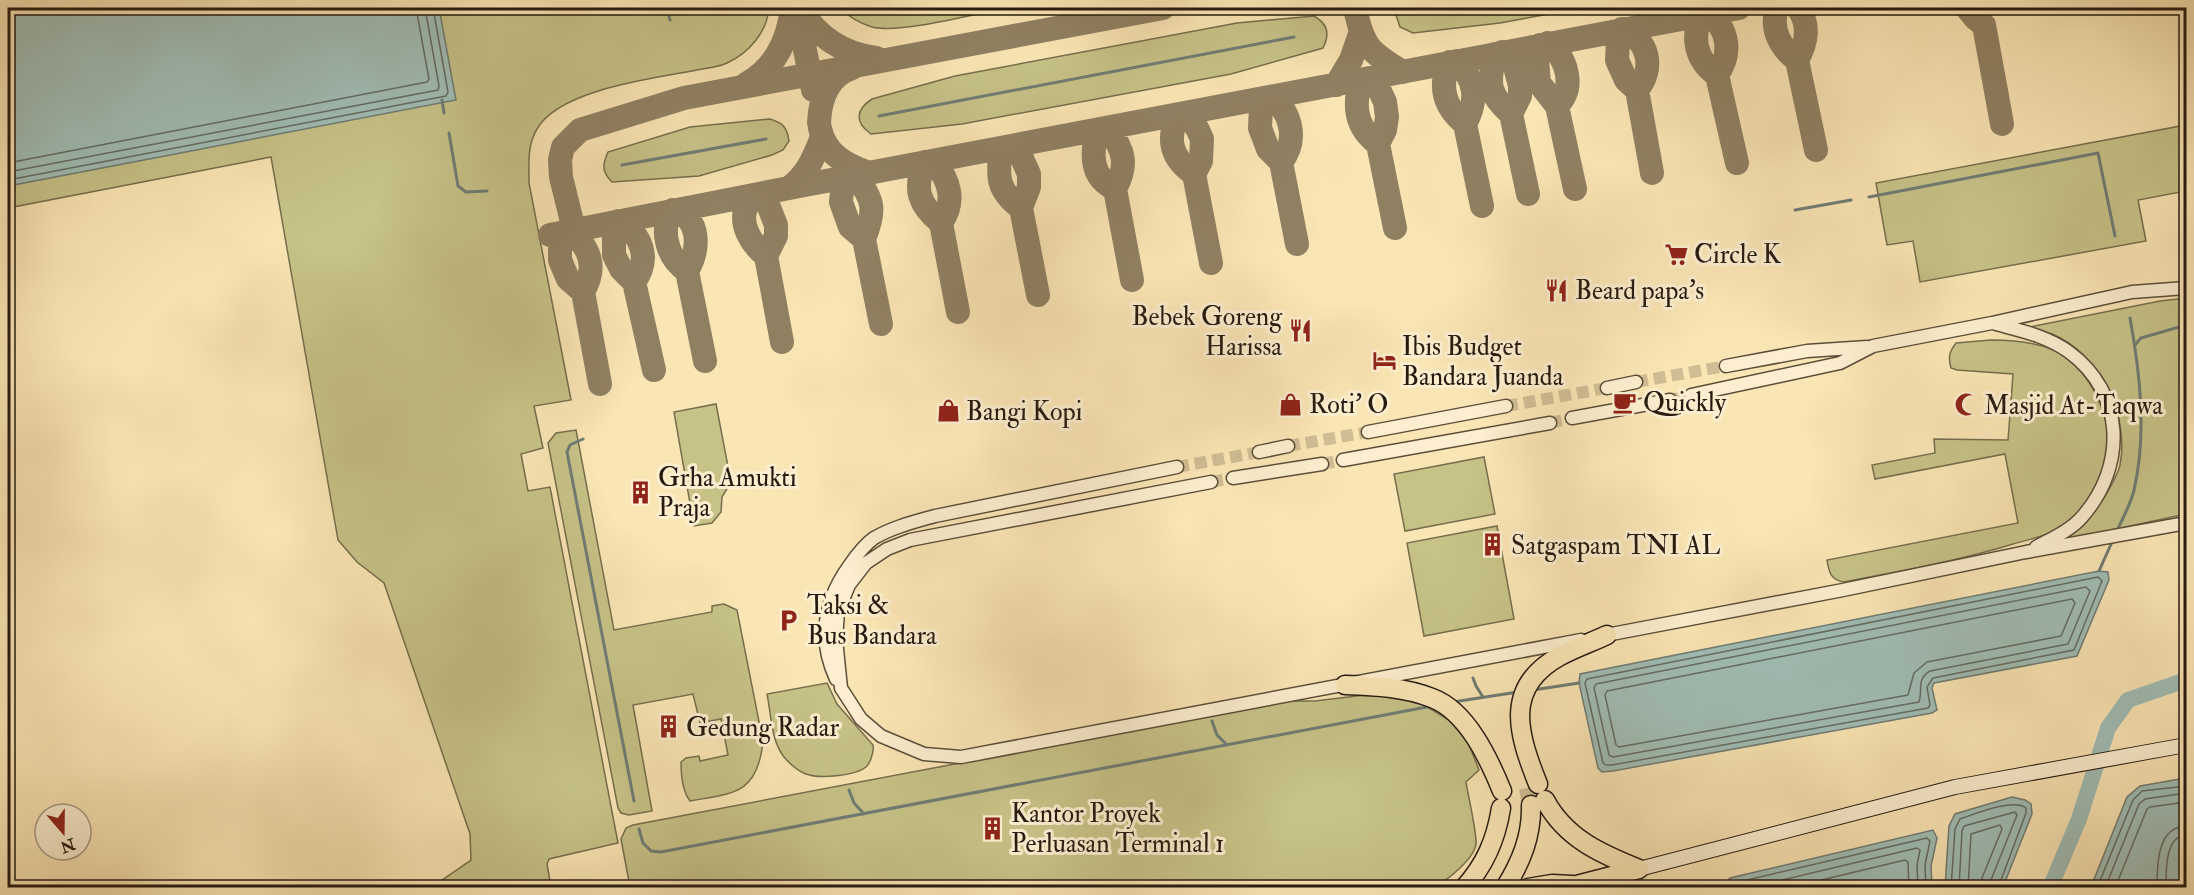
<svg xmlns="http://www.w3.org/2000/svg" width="2194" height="895" viewBox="0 0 2194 895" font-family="'IM FELL Double Pica',serif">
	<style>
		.green { fill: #c6c288; stroke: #766e4c; stroke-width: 1.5 }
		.water { fill: #a0bdb5; stroke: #6f7c73; stroke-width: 1.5 }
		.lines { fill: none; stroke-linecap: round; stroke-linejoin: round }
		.shore { stroke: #636c62; stroke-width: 1.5 }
		.stream { stroke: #6f7c73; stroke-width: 3 }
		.river { stroke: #a0bdb5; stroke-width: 16 }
		.taxiway { stroke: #908062; stroke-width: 24 }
		.tertiary-tunnel { stroke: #d0bd94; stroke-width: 12; stroke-dasharray: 12 6; stroke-linecap: butt }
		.motorway-tunnel { stroke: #d0bd94; stroke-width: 18; stroke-dasharray: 18 9; stroke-linecap: butt }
		.tertiary-casing { stroke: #5b4e39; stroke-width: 15 }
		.secondary-casing { stroke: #261b10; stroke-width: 16 }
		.motorway-casing { stroke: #261b10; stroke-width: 21 }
		.tertiary { stroke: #fceecf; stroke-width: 12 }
		.secondary { stroke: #fceecf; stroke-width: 14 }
		.motorway { stroke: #fae5b5; stroke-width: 18 }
		.labels { text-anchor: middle; stroke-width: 6; stroke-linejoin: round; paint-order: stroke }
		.poi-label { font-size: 26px; fill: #261b10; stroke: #fceecf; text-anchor: start }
	</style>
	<rect width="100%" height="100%" fill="#fae5b5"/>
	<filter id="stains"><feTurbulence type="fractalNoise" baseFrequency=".00333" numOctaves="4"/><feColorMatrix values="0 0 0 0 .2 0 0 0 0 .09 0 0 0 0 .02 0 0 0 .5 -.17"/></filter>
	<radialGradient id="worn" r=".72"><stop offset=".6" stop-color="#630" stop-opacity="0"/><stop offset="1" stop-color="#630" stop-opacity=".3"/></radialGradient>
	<path class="green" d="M8 8H769C767 32 749 53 727 63 717 68 703 68 692 71 650 79 559 90 537 129 527 145 529 165 529 183L571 400 534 406 543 448 521 454 528 491 550 487 618 843 549 859 547 864 551 887H432L471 860 470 834 384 583 357 562 338 540 271 157 8 208Z
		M840 8H1006C975 14 900 34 872 27 859 23 849 17 840 8Z
		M1398 8H1582L1500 23 1413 33 1400 27 1396 15Z
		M1314 16C1328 24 1330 34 1323 48L1231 74 962 124 871 134C855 123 855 110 872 99L955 76 1237 23Z
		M770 119C783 123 787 127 789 141L783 150 772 155 699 176 612 182C602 172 602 165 608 152L690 127Z
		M2186 125V191L2138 200 2146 241 1920 282 1913 241 1887 245 1876 183Z
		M2186 298V514L2070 539 2068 534C2089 521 2102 504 2113 482 2115 477 2119 471 2120 465 2130 416 2099 353 2052 334 2045 332 2037 331 2029 330L2030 327 2160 301Z
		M1991 340C2015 340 2045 342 2065 357 2096 380 2116 428 2106 466 2103 479 2094 492 2086 502 2083 507 2080 513 2076 517 2059 533 2035 538 2013 544 1958 561 1901 571 1844 582 1831 580 1829 573 1827 560L2018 523 2005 454 1875 479 1872 465 1935 453 1934 439 2008 440 2013 374 1957 370 1951 368C1948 358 1949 352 1956 343Z
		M716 404 731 482 722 497 721 512 712 523 694 526 674 412Z
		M576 430 614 630 712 612V606L724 604 737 610 763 742C757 794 735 793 690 801 683 792 681 774 681 762L686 758 699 756 700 761 728 755 721 719 700 723 693 694 633 705 652 811 629 815 621 813 618 808 548 443 556 433Z
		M1484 457 1495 514 1405 531 1394 474Z
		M1497 526 1514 619 1424 636 1407 543Z
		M827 683 837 704 873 745C874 751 871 762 866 767 855 776 819 779 806 774 798 771 790 764 784 757 771 741 771 713 767 694Z
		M1373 694 1400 696 1419 702 1449 720 1468 742 1479 770 1466 782C1468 795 1477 833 1476 844 1474 859 1446 882 1433 887H630L621 839 626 828 633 825 1287 701H1315Z"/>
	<path class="water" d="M33 8H439L456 100 8 186V12Z
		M2099 571 2108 572 2109 580 2077 656 1934 683 1932 688 1937 710 1932 713 1613 771 1602 772 1598 768 1579 683 1580 674Z
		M2180 779 2186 780V824L2179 887H2091L2127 797 2140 786Z
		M2012 797 2025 800 2031 804 2032 814 2003 887H1945L1949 826 1955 814Z
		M1933 830 1937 838 1931 866 1932 887H1726V883L1730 878Z"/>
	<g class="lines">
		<path class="shore" d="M8 163 427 82 429 79 416 8
			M8 172 438 90 439 86 425 8
			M8 180 446 96 448 92 433 8
			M2098 577 2102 581 2074 650 1933 678 1927 687 1930 705 1928 708 1612 765H1606L1603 763 1585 683 1587 679Z
			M2086 587 2090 591 2068 644 1930 671C1916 679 1923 690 1919 702L1613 757 1609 755 1594 688 1596 684Z
			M2072 599 2075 603 2061 636 1927 662 1914 673 1908 695 1619 747 1616 745 1605 695 1607 691Z
			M1732 888 1734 883 1927 838 1930 841 1925 865 1926 888
			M1749 888 1917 848 1920 850 1917 865 1918 888
			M1788 888 1905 860 1908 862 1909 888
			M1951 888 1955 829 1960 819C1975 814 2013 798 2026 808V813L1998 888
			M1959 888 1962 831 1964 826 2015 812 2017 815 1991 880 1990 888
			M1968 888 1971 834 2000 825 2002 829 1982 878 1981 888
			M2097 888 2133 800 2142 791 2186 786
			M2105 888 2139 804 2145 799 2186 793
			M2115 888 2147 809 2150 807 2186 802
			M2157 888C2157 865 2157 827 2186 826
			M2166 888C2166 871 2165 836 2186 835"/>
		<path class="stream" d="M667 8 670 20
			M1423 13 1452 8
			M442 100 444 113
			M879 116 1294 37
			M449 133 458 186 466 192 487 191
			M622 165 766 139
			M1869 197 2098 153 2115 236
			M1795 210 1851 200
			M2135 345 2141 338 2186 325
			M583 439 570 445 567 452 634 801
			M2116 533C2122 519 2131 504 2134 490 2147 434 2140 373 2130 318
			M2099 571 2112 542
			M1473 678 1476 686 1483 697
			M1533 690 1579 683
			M1453 702 1518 692
			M1212 721 1217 735 1227 745
			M849 790 854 803 864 814
			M639 829 643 843 651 851 661 852 1432 706"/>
		<path class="river" d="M2050 888 2079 819 2108 728 2128 700 2186 680"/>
		<path class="taxiway" d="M800 8C816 36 843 54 876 58
			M1355 8C1363 46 1369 52 1403 72
			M1777 8C1770 28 1780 48 1797 60L1816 150
			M1967 8 1975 18 1984 25 2002 124
			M797 10 813 90
			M1708 13C1729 29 1732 54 1717 75
			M1703 14C1690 36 1696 61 1717 75L1737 163
			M1548 43C1567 58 1576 87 1557 106
			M1540 45 1537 60 1539 83 1557 106 1575 189
			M1502 52 1515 67 1520 86V96L1511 114 1528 194
			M1495 54C1488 83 1488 94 1511 114
			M1797 60C1807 43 1810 24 1798 8
			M1457 61C1476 81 1478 101 1465 124
			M1450 62C1438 86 1444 107 1465 124L1482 206
			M1368 79 1379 89 1385 102 1387 117 1385 130 1378 144 1395 228
			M1362 80C1352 105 1356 128 1378 144
			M746 84C776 68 788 40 792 8
			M1336 85 1351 60 1360 34
			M1637 90C1655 69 1649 39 1622 29L1618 40 1617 60 1626 80 1637 90 1652 173
			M1272 97C1292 114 1298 141 1281 162
			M1265 99 1261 107 1260 128 1268 149 1281 162 1297 244
			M1186 114 1197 128 1202 139 1201 161 1194 174 1211 263
			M1178 116C1166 140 1172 159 1194 174
			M819 123C820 100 827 76 852 68
			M820 128C825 153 844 164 867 172
			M1107 129C1125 149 1128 166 1115 189L1132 280
			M1097 131C1091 154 1091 178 1115 189
			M1013 146 1021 156 1029 174V187L1021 208 1038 295
			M1001 148C997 176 997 191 1021 208
			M933 161C950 180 956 201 941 223
			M925 162C913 189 919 205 941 223L958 312
			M855 175C874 200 876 210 864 239
			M849 176 842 190 841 202 850 227 864 239 881 324
			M789 188 1739 8
			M574 230 561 177 560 160 563 147 580 130 684 98 1163 8
			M570 231C591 248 597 268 583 292
			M565 232 560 250V260L568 279 583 292 600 384
			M550 235 789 188C807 175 814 157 822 137
			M766 256C752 245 738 224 747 206 749 202 754 198 757 195L767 202 776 225V236L766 256 782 342
			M687 271C699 251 702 217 673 210 659 229 667 258 687 271L705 361
			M634 282C651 259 642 235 619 221L614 230V255L621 269 634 282 654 370"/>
		<path class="tertiary-tunnel" d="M1636 382 1726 366
			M1670 400 1691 395
			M1506 406 1607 388
			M1550 423 1572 418
			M1288 446 1368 432
			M1322 464 1343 460
			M1177 467 1259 452
			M1211 482 1233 478"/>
		<path class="motorway-tunnel" d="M1528 788 1531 805"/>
		<defs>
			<path id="tertiary" d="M1996 324C2022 331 2047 336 2069 352 2125 393 2127 466 2082 517 2071 530 2051 539 2036 547
				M1726 366 1807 351 1867 347
				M1607 388 1636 382
				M1691 395 1840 363 1873 346 1992 323 2132 292 2186 288
				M1572 418 1670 400
				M1368 432 1506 406
				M1259 452 1288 446
				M1343 460 1550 423
				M1233 478 1322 464
				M1211 482 910 540 887 549 866 563 849 585 838 612 836 639 841 688 861 719 881 736 924 754 961 757 1581 640
				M1601 636 1843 590 2026 552 2186 523
				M836 679C817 638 824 601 849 566 856 556 864 545 874 538 893 527 914 522 935 516L1177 467"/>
			<path id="secondary" d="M1639 869 1955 787 2186 745"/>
			<path id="motorway" d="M1345 685C1375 686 1404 687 1432 698 1467 711 1489 759 1502 791
				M1538 784C1518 734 1503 687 1560 656 1575 648 1592 642 1607 635
				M1545 800C1565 838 1601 854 1639 869
				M1464 888C1485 865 1496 840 1501 808
				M1505 888C1521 862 1532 836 1531 805
				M1528 888 1552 884 1572 885
				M1565 888 1639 869"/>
		</defs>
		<use href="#tertiary" class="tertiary-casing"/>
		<use href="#secondary" class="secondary-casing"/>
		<use href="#motorway" class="motorway-casing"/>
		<use href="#tertiary" class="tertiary"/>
		<use href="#secondary" class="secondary"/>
		<use href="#motorway" class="motorway"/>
	</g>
	<defs>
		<symbol id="supermarket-bare" viewBox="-9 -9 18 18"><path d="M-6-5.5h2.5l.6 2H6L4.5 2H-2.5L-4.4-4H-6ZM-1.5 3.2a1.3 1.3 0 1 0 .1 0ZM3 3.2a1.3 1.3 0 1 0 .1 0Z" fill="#8f2418" stroke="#fceecf" stroke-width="2.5" paint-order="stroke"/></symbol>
		<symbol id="restaurant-bare" viewBox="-9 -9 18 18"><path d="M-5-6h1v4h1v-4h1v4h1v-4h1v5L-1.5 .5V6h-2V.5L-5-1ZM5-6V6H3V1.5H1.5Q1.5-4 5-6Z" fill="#8f2418" stroke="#fceecf" stroke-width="2.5" paint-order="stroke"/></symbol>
		<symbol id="hotel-bare" viewBox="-9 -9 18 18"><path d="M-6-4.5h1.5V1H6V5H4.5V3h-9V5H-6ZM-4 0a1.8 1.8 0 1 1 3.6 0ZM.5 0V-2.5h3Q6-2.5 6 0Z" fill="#8f2418" stroke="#fceecf" stroke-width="2.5" paint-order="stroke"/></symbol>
		<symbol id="cafe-bare" viewBox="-9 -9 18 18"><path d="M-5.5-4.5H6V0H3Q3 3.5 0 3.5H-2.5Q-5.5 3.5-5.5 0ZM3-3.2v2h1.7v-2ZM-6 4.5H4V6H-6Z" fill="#8f2418" stroke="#fceecf" stroke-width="2.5" paint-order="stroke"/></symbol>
		<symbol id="shop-bare" viewBox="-9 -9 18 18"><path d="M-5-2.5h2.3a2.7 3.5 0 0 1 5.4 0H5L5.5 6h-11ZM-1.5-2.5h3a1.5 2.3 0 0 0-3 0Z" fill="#8f2418" stroke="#fceecf" stroke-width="2.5" paint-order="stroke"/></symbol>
		<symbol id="mosque-bare" viewBox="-9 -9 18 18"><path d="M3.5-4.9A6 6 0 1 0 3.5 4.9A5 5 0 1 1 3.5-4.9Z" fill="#8f2418" stroke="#fceecf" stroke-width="2.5" paint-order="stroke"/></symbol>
		<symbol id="building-bare" viewBox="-9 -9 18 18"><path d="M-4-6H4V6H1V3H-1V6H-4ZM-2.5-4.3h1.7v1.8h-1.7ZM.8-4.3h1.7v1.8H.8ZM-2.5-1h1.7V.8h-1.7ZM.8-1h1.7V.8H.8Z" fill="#8f2418" stroke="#fceecf" stroke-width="2.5" paint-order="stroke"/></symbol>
		<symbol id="parking-bare" viewBox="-9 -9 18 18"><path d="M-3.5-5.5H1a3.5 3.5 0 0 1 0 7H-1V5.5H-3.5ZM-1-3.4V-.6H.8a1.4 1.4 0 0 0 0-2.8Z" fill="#8f2418" stroke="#fceecf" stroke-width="2.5" paint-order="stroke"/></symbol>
	</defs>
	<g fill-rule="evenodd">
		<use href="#supermarket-bare" x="1660" y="238" width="33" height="33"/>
		<use href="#restaurant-bare" x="1540" y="274" width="33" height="33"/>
		<use href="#restaurant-bare" x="1284" y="314" width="33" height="33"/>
		<use href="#hotel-bare" x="1368" y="344" width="33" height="33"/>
		<use href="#cafe-bare" x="1608" y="386" width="33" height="33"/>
		<use href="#shop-bare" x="1274" y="388" width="33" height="33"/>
		<use href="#mosque-bare" x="1950" y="388" width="33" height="33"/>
		<use href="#shop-bare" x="932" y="394" width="33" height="33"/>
		<use href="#building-bare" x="624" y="476" width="33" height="33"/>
		<use href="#building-bare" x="1476" y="528" width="33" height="33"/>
		<use href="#parking-bare" x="772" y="604" width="33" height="33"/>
		<use href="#building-bare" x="652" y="710" width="33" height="33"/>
		<use href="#building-bare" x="976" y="812" width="33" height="33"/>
	</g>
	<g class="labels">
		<g class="poi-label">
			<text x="1694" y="263">Circle K</text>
			<text x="1575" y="299">Beard papa's</text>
			<text x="1282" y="325" text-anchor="end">Bebek Goreng<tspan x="1282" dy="30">Harissa</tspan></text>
			<text x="1402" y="355">Ibis Budget<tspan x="1402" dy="30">Bandara Juanda</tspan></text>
			<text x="1643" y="411">Quickly</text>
			<text x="1309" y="413">Roti' O</text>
			<text x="1984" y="414">Masjid At-Taqwa</text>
			<text x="966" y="420">Bangi Kopi</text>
			<text x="658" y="486">Grha Amukti<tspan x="658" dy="30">Praja</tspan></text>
			<text x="1511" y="554">Satgaspam TNI AL</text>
			<text x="807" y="614">Taksi &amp;<tspan x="807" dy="30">Bus Bandara</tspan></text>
			<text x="686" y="736">Gedung Radar</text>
			<text x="1011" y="822">Kantor Proyek<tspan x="1011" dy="30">Perluasan Terminal 1</tspan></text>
		</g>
	</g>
	<rect width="2194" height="895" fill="none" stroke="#fae5b5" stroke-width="30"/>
	<rect x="9" y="9" width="2176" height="877" fill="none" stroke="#261b10" stroke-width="3"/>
	<rect x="15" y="15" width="2164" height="865" fill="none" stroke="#261b10" stroke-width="1.5"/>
	<g transform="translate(63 832) rotate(160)"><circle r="28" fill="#fceecf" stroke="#a69a83" stroke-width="1.5"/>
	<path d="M0-4.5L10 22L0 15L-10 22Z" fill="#8f2418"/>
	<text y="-9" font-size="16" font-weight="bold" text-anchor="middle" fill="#261b10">N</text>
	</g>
	<rect width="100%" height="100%" filter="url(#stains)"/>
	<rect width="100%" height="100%" fill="url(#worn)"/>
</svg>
